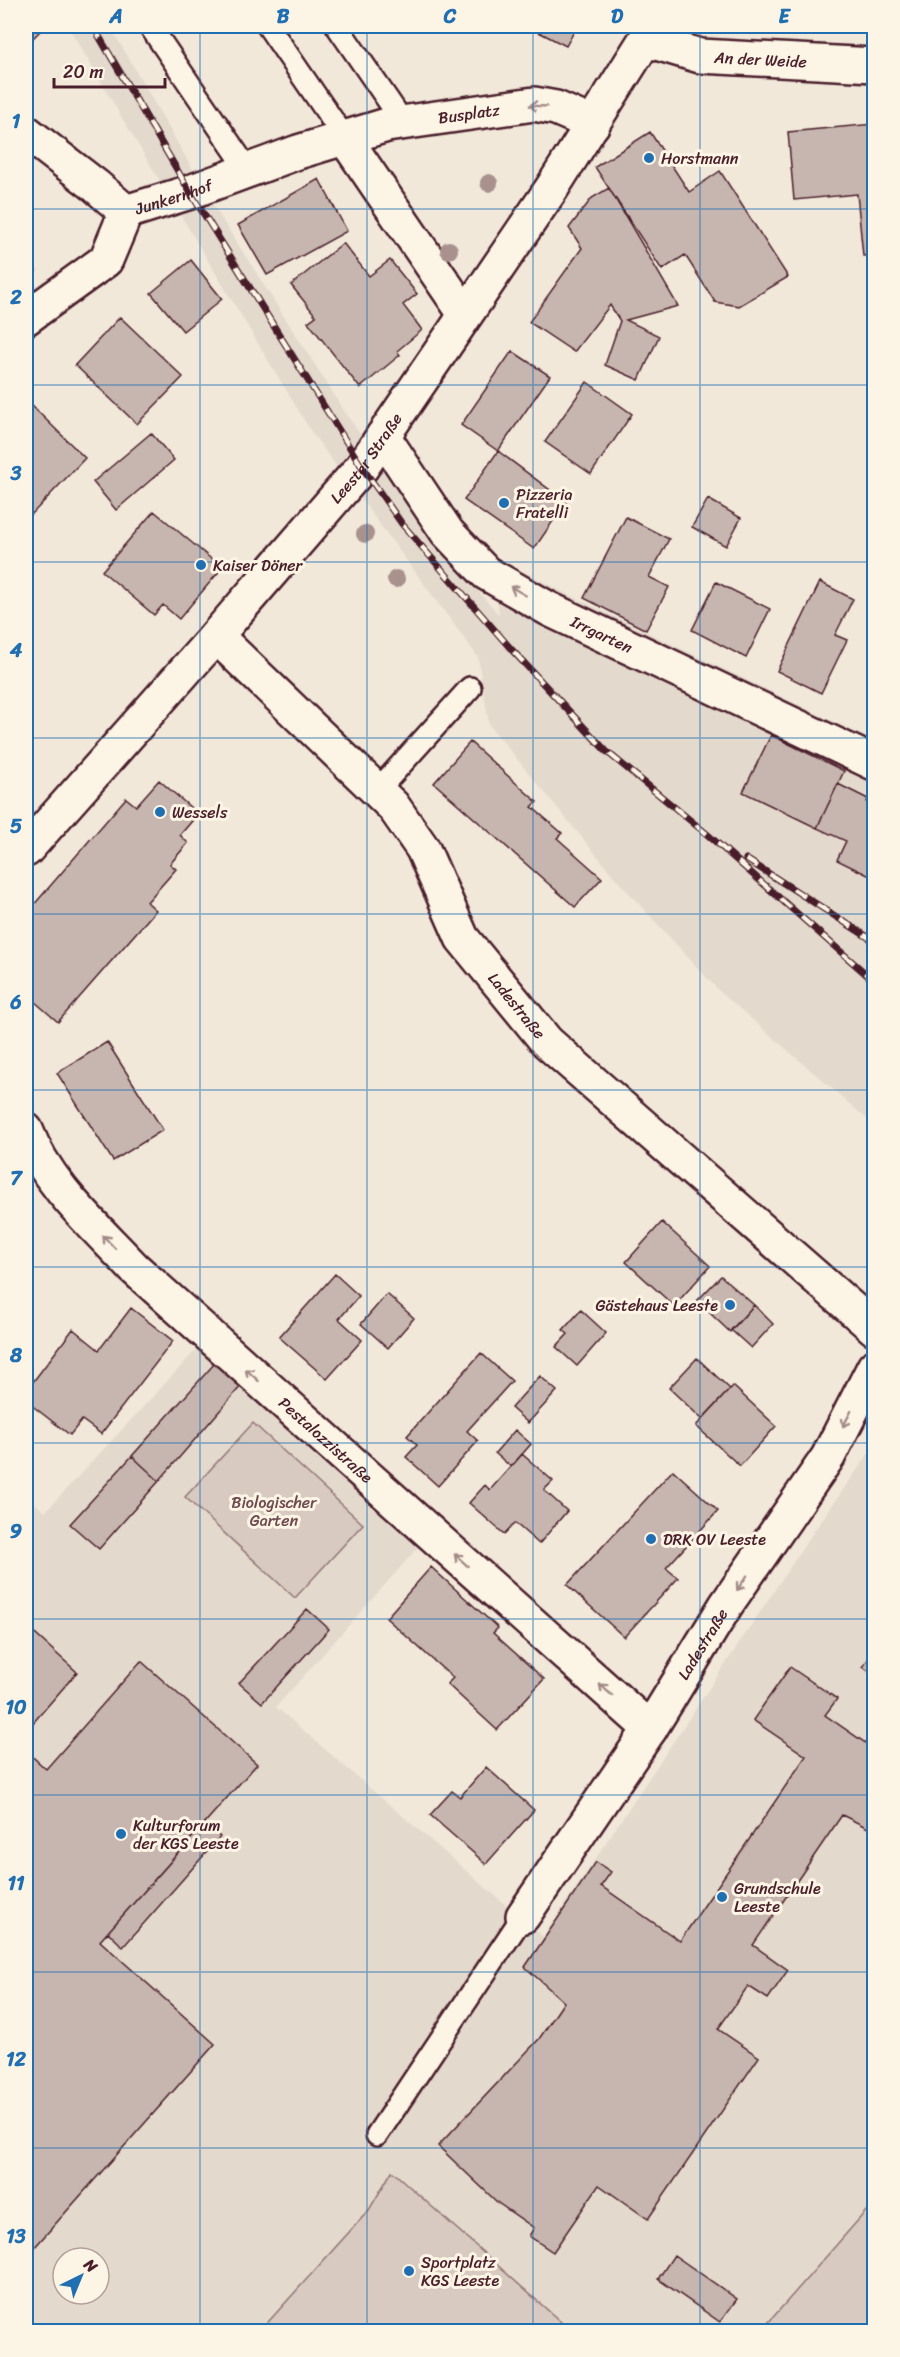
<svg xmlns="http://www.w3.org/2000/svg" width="900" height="2357" viewBox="0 0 900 2357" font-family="Sriracha,sans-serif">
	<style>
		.built { fill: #e4d9cd; fill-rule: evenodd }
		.green { fill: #d8cac0; stroke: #917476; stroke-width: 1.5 }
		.building { fill: #c7b6af; stroke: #4a1f2b; stroke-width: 1.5 }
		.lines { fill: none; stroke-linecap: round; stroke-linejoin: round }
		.lane-casing { stroke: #4a1f2b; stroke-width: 26 }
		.street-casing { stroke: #4a1f2b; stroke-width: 38 }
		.secondary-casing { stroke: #4a1f2b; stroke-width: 38 }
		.lane { stroke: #fcf5e5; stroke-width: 21 }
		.street { stroke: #fcf5e5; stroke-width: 33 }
		.secondary { stroke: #fcf5e5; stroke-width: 33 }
		.rail-casing { stroke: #4a1f2b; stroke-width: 7 }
		.rail { stroke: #fcf5e5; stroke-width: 4.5; stroke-dasharray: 14; stroke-linecap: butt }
		.tree { fill: #a9918e }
		.oneway { stroke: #a38a88 }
		.grid { fill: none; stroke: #1f6fb2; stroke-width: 1.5; stroke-opacity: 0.55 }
		.poi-dot { fill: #1f6fb2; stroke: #fcf5e5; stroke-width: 2 }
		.labels { text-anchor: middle; stroke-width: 6; stroke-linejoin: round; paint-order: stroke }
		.street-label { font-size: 16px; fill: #4a1f2b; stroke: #fcf5e5 }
		.poi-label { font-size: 16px; fill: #4a1f2b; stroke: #fcf5e5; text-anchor: start }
		.park-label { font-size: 16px; fill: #6e4a50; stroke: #fcf5e5 }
		.neatline { fill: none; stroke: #1f6fb2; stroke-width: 2 }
		.grid-label { font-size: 20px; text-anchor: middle; font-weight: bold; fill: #1f6fb2 }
	</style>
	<rect width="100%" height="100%" fill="#f1e8da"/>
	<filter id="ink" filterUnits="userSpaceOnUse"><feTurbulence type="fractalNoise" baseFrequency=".0167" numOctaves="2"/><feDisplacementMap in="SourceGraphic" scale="12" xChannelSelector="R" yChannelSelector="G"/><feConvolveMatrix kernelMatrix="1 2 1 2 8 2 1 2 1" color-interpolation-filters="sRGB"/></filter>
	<g filter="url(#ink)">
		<path class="built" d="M68 26H110L218 213 349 418 426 531 499 615 492 555 563 592 874 741V1125L718 990 617 880 489 725 478 657 312 433 122 118Z
			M198 1348 424 1541 276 1707 543 1937 814 1531 874 1446V2202L761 2331H571L392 2171 369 2210 260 2331H26V1496L45 1512ZM63 2258H99V2294H63Z"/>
		<path class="green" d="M253 1423 363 1524 295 1598 185 1497Z
			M392 2171 571 2331H260L369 2210Z
			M874 2202V2331H761Z"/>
		<path class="building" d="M26 26H45L26 45Z
			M527 26H577L566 46Z
			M874 124V255L863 256 857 194 794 200 788 132Z
			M650 132 689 192 720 171 788 277 739 306 715 302 685 255 662 270 595 167Z
			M319 179 347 231 267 275 238 225Z
			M609 188 678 306 626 320 659 336 639 380 605 365 620 321 610 305 574 352 529 322 582 248 569 228 592 198Z
			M343 243 369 276 390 260 417 294 403 305 422 330 397 351 400 355 360 388 308 322 316 316 291 285Z
			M191 260 222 299 183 331 151 293Z
			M26 261 36 271 26 282Z
			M120 317 183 377 137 424 75 365Z
			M512 351 550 376 498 451 461 425Z
			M587 382 632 414 591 474 545 442Z
			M26 400 85 458 32 514 26 507Z
			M151 433 174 460 116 510 93 482Z
			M498 451 566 502 534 549 464 500Z
			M708 499 741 518 726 546 692 527Z
			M154 511 222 568 179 619 163 605 154 615 102 571Z
			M626 517 669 539 649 577 669 587 646 630 584 598Z
			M716 582 770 609 746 658 692 630Z
			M820 582 853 599 835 635 847 640 821 693 777 671Z
			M771 735 844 771 817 828 743 792Z
			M470 742 537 802 532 807 562 833 557 838 602 878 575 907 434 783Z
			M159 780 198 814 180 835 188 843 170 864 176 869 147 902 156 910 58 1022 26 994V914L126 798 136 806Z
			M838 784 868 799 867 802 874 806V878L837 860 846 841 817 828Z
			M107 1042 163 1130 113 1161 57 1073Z
			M662 1222 710 1266 674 1306 626 1262Z
			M335 1274 359 1296 339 1319 362 1340 327 1379 279 1337Z
			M721 1276 754 1305 730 1332 697 1301Z
			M387 1294 414 1318 388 1348 361 1324Z
			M754 1305 773 1324 751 1348 731 1330Z
			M131 1308 173 1341 101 1434 82 1420 70 1435 26 1401V1391L73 1329 99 1350Z
			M581 1310 606 1333 577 1366 556 1347 568 1334 563 1330Z
			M481 1353 512 1381 467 1431 478 1441 438 1486 406 1457 417 1445 407 1436Z
			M697 1358 730 1389 702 1419 669 1388Z
			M215 1363 241 1386 159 1481 132 1456Z
			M540 1376 557 1391 528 1423 511 1408Z
			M733 1386 776 1426 740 1466 696 1426Z
			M515 1430 531 1444 511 1467 495 1453Z
			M522 1454 553 1481 544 1490 567 1511 539 1544 515 1523 504 1534 469 1503 485 1485 490 1490Z
			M132 1456 159 1481 99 1549 70 1524Z
			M673 1470 718 1511 666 1568 678 1578 624 1637 567 1585Z
			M431 1567 498 1628 493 1633 544 1679 497 1730 447 1684 453 1678 386 1618Z
			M307 1609 329 1629 262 1703 239 1683Z
			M26 1626 77 1672 26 1731Z
			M874 1650V1675L863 1667Z
			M141 1661 257 1764 100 1941 215 2044 26 2257V1751L46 1769Z
			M790 1667 837 1699 825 1715 874 1749V1831L842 1815 753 1945 788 1970 768 1999 748 1986 718 2029 759 2057 648 2219 599 2185 553 2252 529 2236 534 2228 498 2203 438 2146 539 2039 564 2002 525 1967 596 1862 611 1872 601 1886 680 1941 806 1756 753 1720Z
			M486 1767 534 1810 486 1864 430 1815 452 1791 460 1797Z
			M205 1823 220 1837 123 1947 108 1932Z
			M674 2255 737 2299 720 2322 658 2279Z"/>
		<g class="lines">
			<defs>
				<path id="lane" d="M150 26 248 170
					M268 26 344 137
					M337 26 394 109 402 123
					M377 791 470 688
					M377 2135 523 1916"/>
				<g id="street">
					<path id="s1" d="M647 40 700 56 874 65"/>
					<path id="s2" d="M26 132 96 186 126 212 190 192 298 152 387 125 534 104 556 108 593 124"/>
					<path d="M344 137 465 314"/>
					<path d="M26 318 106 260 126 212"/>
					<path id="s3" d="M383 436 447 532 486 573 549 609 874 763"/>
					<path id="s4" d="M216 636 393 806 423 849 462 938 547 1042 874 1328"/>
					<path id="s5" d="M26 1130C47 1185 95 1226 134 1268L650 1729"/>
					<path id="s6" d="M523 1916 650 1729 726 1605 828 1457 874 1367"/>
				</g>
				<g id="secondary">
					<path id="s7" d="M26 850 216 636 362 467 552 188 654 26"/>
				</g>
			</defs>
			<use href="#lane" class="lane-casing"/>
			<use href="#street" class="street-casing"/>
			<use href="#secondary" class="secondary-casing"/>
			<use href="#lane" class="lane"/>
			<use href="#street" class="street"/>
			<use href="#secondary" class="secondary"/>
			<defs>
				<path id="rail" d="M93 26 190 192 362 467 402 524 512 650 606 751 708 835 874 981
					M746 859 874 941"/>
			</defs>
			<use href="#rail" class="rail-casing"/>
			<use href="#rail" class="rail"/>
		</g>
		<g class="tree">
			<circle cx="489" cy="183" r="9"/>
			<circle cx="449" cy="250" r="9"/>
			<circle cx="365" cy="534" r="9"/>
			<circle cx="396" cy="579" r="9"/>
		</g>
		<defs><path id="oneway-shaft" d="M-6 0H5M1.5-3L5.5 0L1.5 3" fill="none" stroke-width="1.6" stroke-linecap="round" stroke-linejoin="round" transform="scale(1.5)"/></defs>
		<g class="oneway">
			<use href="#oneway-shaft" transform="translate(538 106) rotate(-177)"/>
			<use href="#oneway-shaft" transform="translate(518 591) rotate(-150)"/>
			<use href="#oneway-shaft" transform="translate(109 1242) rotate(-133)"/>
			<use href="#oneway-shaft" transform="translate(252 1375) rotate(-138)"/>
			<use href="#oneway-shaft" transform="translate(847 1419) rotate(118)"/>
			<use href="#oneway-shaft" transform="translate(461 1560) rotate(-138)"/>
			<use href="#oneway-shaft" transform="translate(742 1583) rotate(125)"/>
			<use href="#oneway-shaft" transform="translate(606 1690) rotate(-138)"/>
		</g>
	</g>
	<path class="grid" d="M200 26V2332M367 26V2332M533 26V2332M700 26V2332M26 209H874M26 385H874M26 562H874M26 738H874M26 914H874M26 1090H874M26 1267H874M26 1443H874M26 1619H874M26 1795H874M26 1972H874M26 2148H874"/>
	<g class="poi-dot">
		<circle cx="649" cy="158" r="6"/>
		<circle cx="504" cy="503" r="6"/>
		<circle cx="201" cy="565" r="6"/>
		<circle cx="160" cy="812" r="6"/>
		<circle cx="730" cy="1305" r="6"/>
		<circle cx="651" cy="1539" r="6"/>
		<circle cx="121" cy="1834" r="6"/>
		<circle cx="722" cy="1897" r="6"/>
		<circle cx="409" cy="2271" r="6"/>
	</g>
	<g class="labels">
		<g class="street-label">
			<text dy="6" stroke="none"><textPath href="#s1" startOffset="116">An der Weide</textPath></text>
			<text dy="6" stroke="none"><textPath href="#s2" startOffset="486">Busplatz</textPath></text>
			<text dy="6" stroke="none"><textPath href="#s2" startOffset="178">Junkernhof</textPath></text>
			<text dy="6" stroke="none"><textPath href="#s7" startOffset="519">Leester Straße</textPath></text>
			<text dy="6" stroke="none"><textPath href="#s3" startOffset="303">Irrgarten</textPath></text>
			<text dy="6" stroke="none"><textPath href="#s4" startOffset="482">Ladestraße</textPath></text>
			<text dy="6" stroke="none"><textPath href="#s5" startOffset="434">Pestalozzistraße</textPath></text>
			<text dy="6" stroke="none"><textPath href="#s6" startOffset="326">Ladestraße</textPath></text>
		</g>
		<g class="poi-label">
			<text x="661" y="164">Horstmann</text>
			<text x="516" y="500">Pizzeria<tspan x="516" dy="18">Fratelli</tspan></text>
			<text x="213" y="571">Kaiser Döner</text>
			<text x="172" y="818">Wessels</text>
			<text x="718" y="1311" text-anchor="end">Gästehaus Leeste</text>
			<text x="663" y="1545">DRK OV Leeste</text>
			<text x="133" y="1831">Kulturforum<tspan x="133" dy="18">der KGS Leeste</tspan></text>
			<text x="734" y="1894">Grundschule<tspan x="734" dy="18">Leeste</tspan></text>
			<text x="421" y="2268">Sportplatz<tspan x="421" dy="18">KGS Leeste</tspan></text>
		</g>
		<g class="park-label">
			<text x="274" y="1508">Biologischer<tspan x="274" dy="18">Garten</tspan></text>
		</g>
	</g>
	<rect width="900" height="2357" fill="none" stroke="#fcf5e5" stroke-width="66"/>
	<g transform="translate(81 2276) rotate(43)"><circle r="28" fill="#fcf5e5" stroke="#b59f9b" stroke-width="1.5"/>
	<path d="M0-4.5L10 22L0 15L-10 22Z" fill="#1f6fb2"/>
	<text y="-9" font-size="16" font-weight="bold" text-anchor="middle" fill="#4a1f2b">N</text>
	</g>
	<path d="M54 78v9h111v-9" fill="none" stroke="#4a1f2b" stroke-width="3"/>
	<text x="63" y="78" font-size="18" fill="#4a1f2b" stroke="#fcf5e5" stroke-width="4.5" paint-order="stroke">20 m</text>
	<rect x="33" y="33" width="834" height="2291" class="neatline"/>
	<g class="grid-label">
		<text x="116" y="23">A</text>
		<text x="283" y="23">B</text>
		<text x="450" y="23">C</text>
		<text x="617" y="23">D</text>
		<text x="784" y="23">E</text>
		<text x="16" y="128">1</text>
		<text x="16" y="304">2</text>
		<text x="16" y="480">3</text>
		<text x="16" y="657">4</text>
		<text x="16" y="833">5</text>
		<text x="16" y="1009">6</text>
		<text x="16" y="1185">7</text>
		<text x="16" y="1362">8</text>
		<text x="16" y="1538">9</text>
		<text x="16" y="1714">10</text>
		<text x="16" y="1890">11</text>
		<text x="16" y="2066">12</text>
		<text x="16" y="2243">13</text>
	</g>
</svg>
